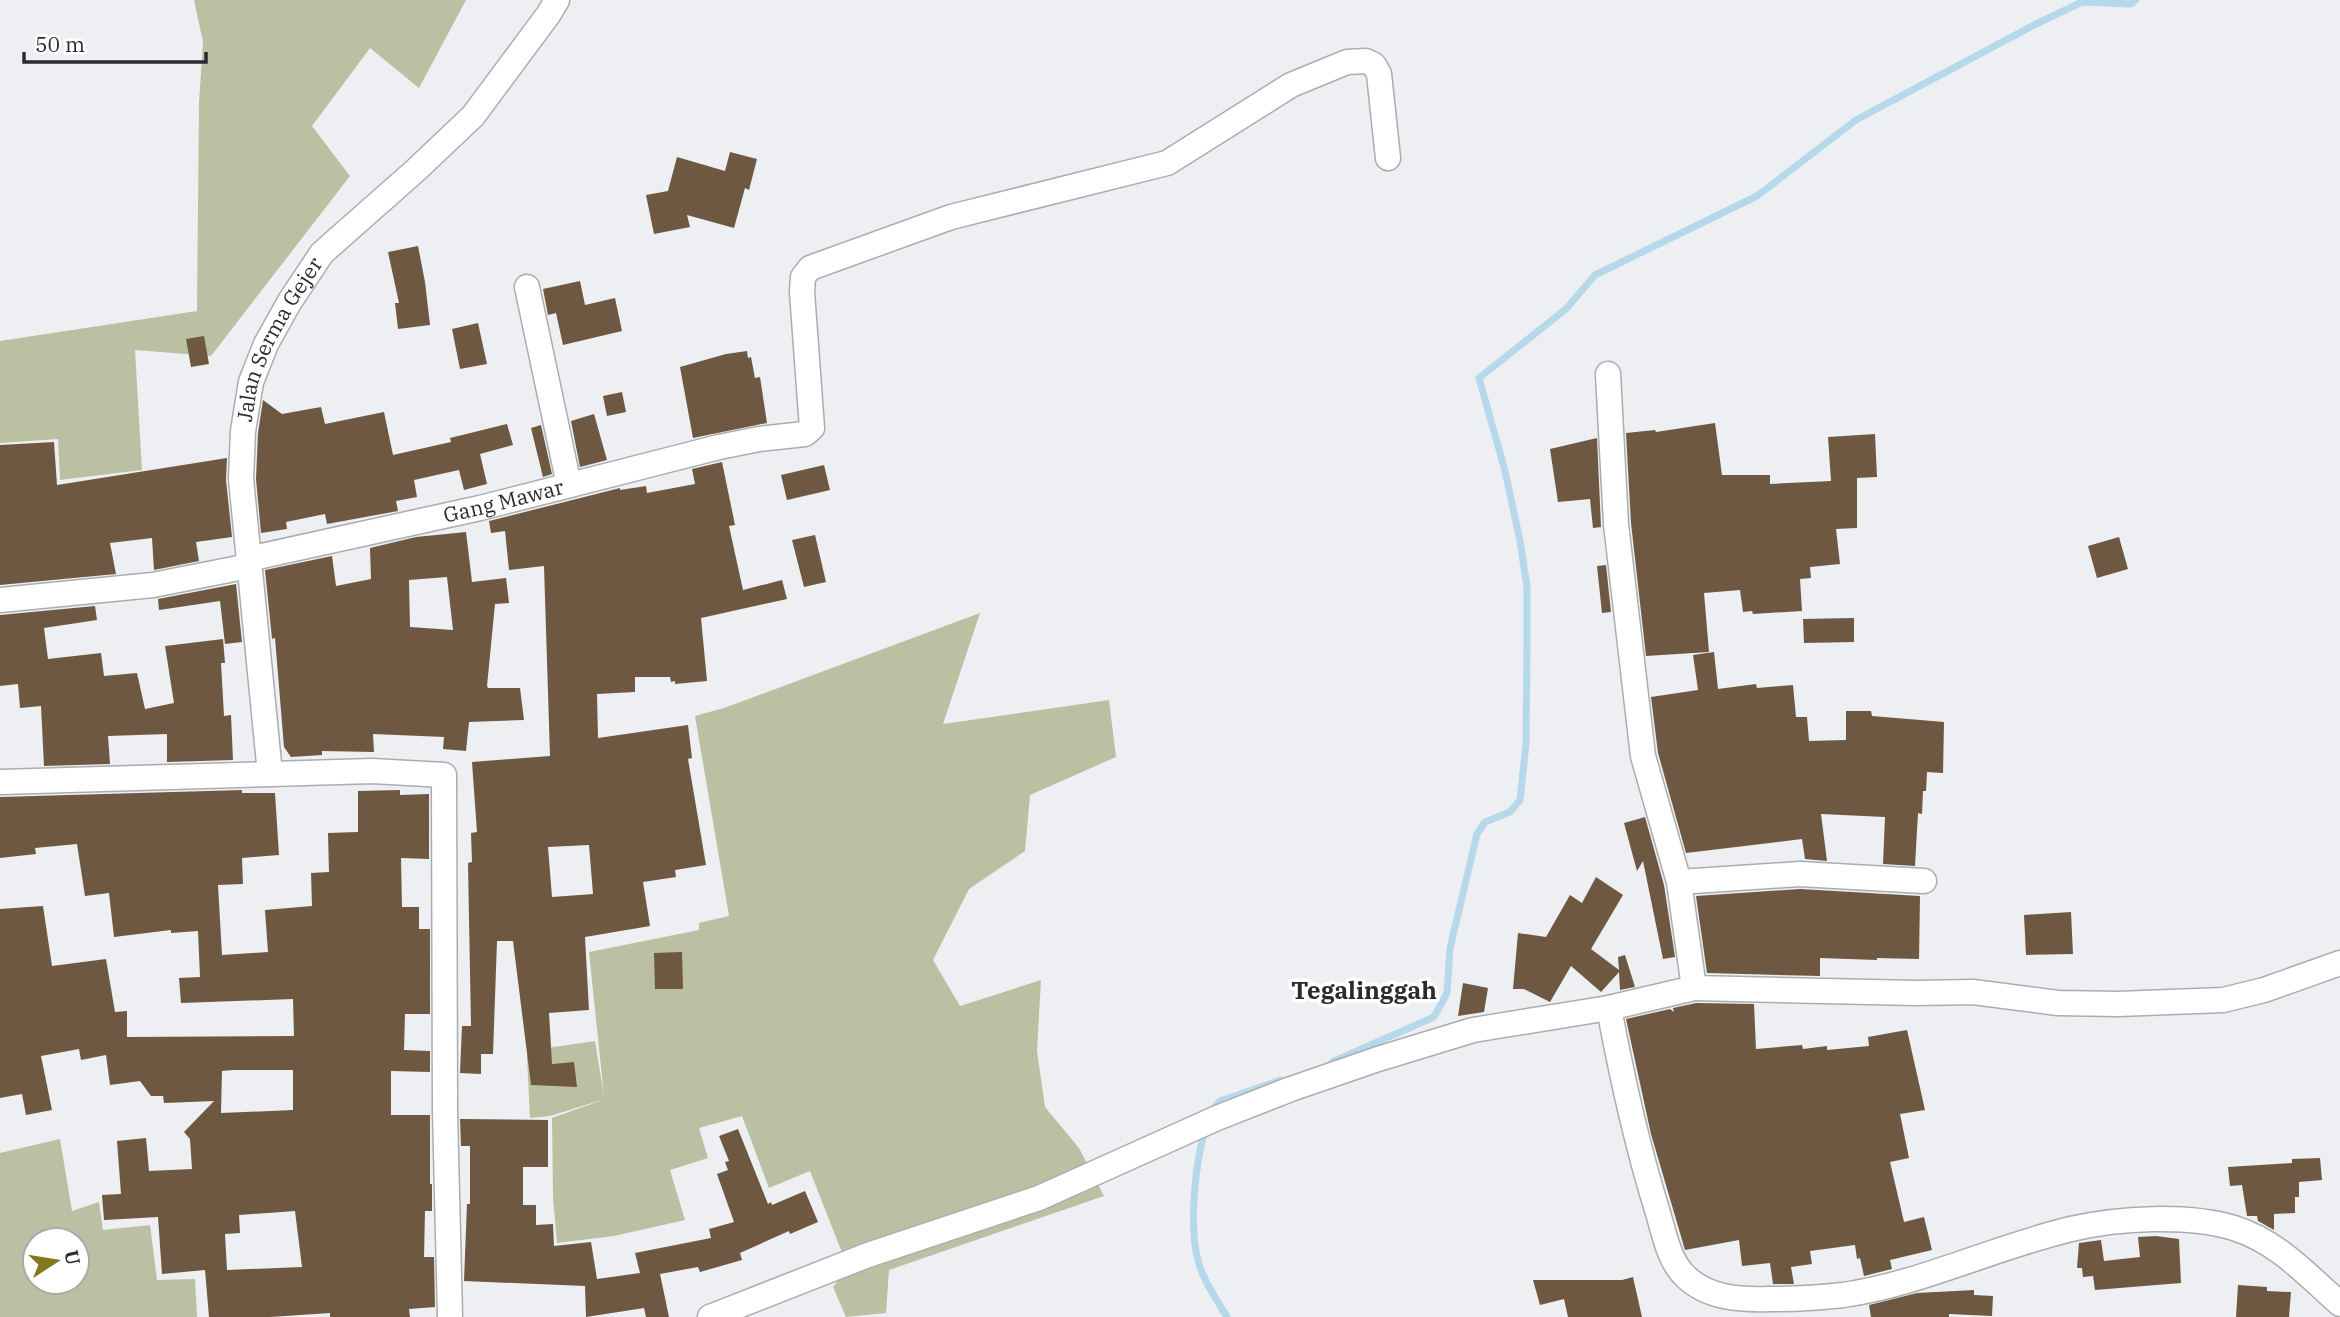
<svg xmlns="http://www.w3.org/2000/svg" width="2340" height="1317" viewBox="0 0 2340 1317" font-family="'IBM Plex Serif',serif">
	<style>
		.green { fill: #bcc0a2; fill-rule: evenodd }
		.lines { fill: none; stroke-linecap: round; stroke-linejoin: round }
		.stream { stroke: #b5d8eb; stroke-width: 7 }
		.building { fill: #6e5841; fill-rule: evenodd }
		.minor-casing { stroke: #aaadb0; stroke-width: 27 }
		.minor { stroke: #fff; stroke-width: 24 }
		.labels { text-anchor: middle; stroke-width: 7; stroke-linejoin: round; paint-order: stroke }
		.street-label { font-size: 21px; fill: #2a2b2c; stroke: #fff }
		.quarter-label { font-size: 24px; font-weight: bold; fill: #2a2b2c; stroke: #fff }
	</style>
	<rect width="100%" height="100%" fill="#edeff2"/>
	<path class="green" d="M194 0H466L419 88 370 48 312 126 350 176 211 356 135 350 142 470 60 480 58 439 0 443V341L197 311 199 103 203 42Z
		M980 613 943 724 1109 700 1116 757 1030 795 1025 851 969 889 933 960 960 1006 1041 980 1037 1051 1045 1107 1079 1148 1104 1196 889 1270 886 1313 846 1317 833 1287 848 1268 810 1171 769 1188 742 1116 699 1128 708 1158 670 1170 685 1220 614 1236 557 1243 553 1197 552 1118 605 1099 550 1116 530 1118 527 1057 533 1050 595 1041 604 1096 589 952 699 930V923L729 916 695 716 724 708Z
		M60 1139 72 1211 99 1202 103 1230 150 1225 157 1280 195 1279 197 1317H0V1153ZM35 1240H77V1282H35Z"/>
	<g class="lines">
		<path class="stream" d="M1332 1062 1434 1017 1447 993 1450 948 1477 834 1485 822 1510 812 1520 800 1526 744 1527 647V587L1520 541 1505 471 1479 378 1566 309 1595 275 1757 196 1856 120 2036 24 2082 2 2131 4 2136 0
			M1210 1112 1220 1101 1281 1080
			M1205 1129C1195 1166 1188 1228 1199 1264 1205 1284 1217 1300 1227 1317"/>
	</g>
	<path class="building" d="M730 152 757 159 749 190 745 188 734 228 687 215 690 227 654 234 646 195 668 191 677 157 725 171Z
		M418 246 425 282 430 325 398 329 395 303H399L388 252Z
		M580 281 585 305 615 298 622 331 563 345 556 313 548 315 543 289Z
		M478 323 487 364 460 369 452 329Z
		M204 336 209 364 191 367 186 339Z
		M747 351 748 358 751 357 755 378 760 377 767 423 693 438 680 367 726 354Z
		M622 392 626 412 607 416 603 396Z
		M263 400 282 414 321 407 325 424 384 412 393 455 451 442 450 438 507 424 513 445 480 454 487 484 464 490 459 470 414 480 417 497 396 501 398 511 327 524 325 514 286 522 287 529 261 533 256 479 258 433Z
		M594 414 607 460 580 467 571 421Z
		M1715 423 1722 475H1770V484L1831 481 1828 437 1875 434 1877 477 1857 478V528L1836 529 1840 564 1810 567 1811 578 1800 579 1802 611 1753 614 1752 611 1743 612 1740 590 1704 593 1709 652 1646 656 1631 523 1626 433 1655 430 1656 432Z
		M541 425 552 474 543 477 531 428Z
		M1597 438 1601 527 1593 528 1590 499 1558 502 1550 449Z
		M54 442 57 485 227 458 226 480 232 537 196 542 199 561 154 570 152 538 110 543 116 574 0 585V445Z
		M722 462 735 525 729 526 743 590 782 580 787 599 701 618 707 681 675 684V681L671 682 670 677H635V692L597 694 598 738 688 725 692 758 688 759 706 865 675 870 676 877 643 882 650 926 585 937 589 1010 549 1013 552 1064 574 1062 577 1087 531 1085 513 941H497L493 1054H481V1074L460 1073 462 1026H471L468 863 472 862 471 833 477 832 472 762 550 756 544 566 509 570 505 531 491 533 489 521 620 488V490L646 486 647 493 695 484 692 469ZM589 845 593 894 552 897 548 847Z
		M824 465 830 490 787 500 781 475Z
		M466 532 472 582 506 578 509 603 495 604 487 686 488 688H520L524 720 469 722 466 751 443 749 444 737 373 734 374 752 322 751V755L291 757 284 747 275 638 272 639 265 570 332 556 336 586 371 579 370 548 416 537ZM447 577 453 630 410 627 409 580Z
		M815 535 826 582 804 587 792 540Z
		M2119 537 2128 569 2097 578 2088 546Z
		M1606 565 1611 612 1602 613 1597 566Z
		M236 584 242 642 225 644 220 601 159 610 158 599Z
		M95 606 97 620 44 628 48 659 101 653 104 676 137 673 145 709 174 703 165 646 223 639 225 663H221L224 716 231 715 233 760 167 762V734L108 736 110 764 44 766 41 706 20 708 18 684 0 686V615Z
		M1854 618V642L1804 643 1803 619Z
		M1714 652 1718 689 1756 684 1757 688 1793 685 1796 717H1807L1809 741 1846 740V711H1871L1872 716 1944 722 1943 773 1927 772 1926 791H1923L1922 814 1918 813 1915 866 1883 864 1885 817 1821 814 1827 861 1805 859 1802 839 1686 853 1658 753 1651 697 1698 690 1693 655Z
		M242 790V793H275L279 855 242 858 243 884 218 885 222 955 268 952 265 910 312 906 311 873 329 872 328 833 358 832V791L400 790V795L429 794V859L401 858 402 907H419V929H430V1014H405L404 1050 430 1051V1072L391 1071V1115H430V1184H432V1211H425L424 1257H434L435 1307 409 1309 410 1317H330V1313L270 1317H209L205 1270 162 1274 158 1217 104 1220 102 1195 121 1194 117 1141 146 1138 149 1171 192 1169 190 1139 184 1132 214 1101 164 1103 163 1096H151L140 1081 110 1085 106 1055 81 1060 79 1049 41 1056 52 1110 26 1115 22 1094 0 1098V909L43 906 52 966 106 959 115 1012 127 1011V1037L294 1036 293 999 181 1003 179 978 200 977 198 931 171 933V930L114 937 109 893 85 896 77 844 35 848 36 854 0 858V797ZM233 1070H293V1110L221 1113 222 1071ZM295 1211 302 1267 227 1270 225 1234 240 1233 239 1215Z
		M1645 817 1664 885 1675 957 1663 959 1643 861 1637 871 1624 823Z
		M1596 877 1623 895 1591 949 1619 970 1618 957 1625 955 1635 987 1620 990 1619 972 1601 992 1571 966 1550 1002 1524 989H1513L1518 933 1546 937 1570 895 1582 903Z
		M1800 889 1920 896 1919 959 1877 958V960L1820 958V976L1707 973 1696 896Z
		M2071 912 2073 954 2026 955 2024 915Z
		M682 952 683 989H655L654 953Z
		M1463 983 1488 988 1484 1012 1458 1016Z
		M1696 1003 1754 1004 1756 1049 1802 1045 1803 1049 1827 1046V1050L1869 1046 1868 1037 1907 1030 1925 1110 1900 1114 1909 1158 1890 1162 1904 1222 1924 1217 1932 1250 1890 1260 1892 1269 1864 1276 1860 1258 1857 1259 1855 1245 1810 1251 1812 1264 1791 1267 1794 1284H1773L1770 1263 1742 1266 1739 1240 1685 1250 1651 1134 1626 1019 1670 1009 1674 1012 1673 1008Z
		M460 1119 548 1120V1167H523V1205H536V1225L553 1224 554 1246 591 1242 597 1279 640 1273 635 1253 711 1238 709 1229 734 1222 717 1174 728 1170 725 1162 729 1161 719 1136 738 1129 768 1204 771 1202 772 1205 805 1191 818 1222 790 1234 789 1231 740 1253 742 1260 700 1272 698 1267 660 1274 669 1317H646L644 1308 586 1317 585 1286 464 1281 467 1204H470V1146H461Z
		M2320 1158 2322 1180 2299 1182V1197H2295V1213L2274 1214V1230L2258 1221 2257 1216H2247L2242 1185 2230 1186 2228 1167 2292 1163V1159Z
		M2156 1236 2179 1239 2181 1283 2095 1290 2093 1276 2083 1277 2082 1268H2077L2079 1243 2101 1240 2104 1261 2140 1257 2138 1237Z
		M1633 1277 1642 1317H1568L1564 1299 1540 1305 1533 1280H1622Z
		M2238 1285 2267 1287V1291L2291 1292 2289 1317H2236Z
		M1974 1290V1295L1993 1296 1992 1316 1949 1314V1317H1871L1869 1305 1917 1293Z"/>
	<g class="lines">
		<defs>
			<g id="minor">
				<path d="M527 287 569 485"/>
				<path d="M1608 374 1616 524 1643 756 1679 882 1694 988 1609 1008"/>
				<path id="s1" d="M248 559 480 508 719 447 759 439 805 434 812 428 802 292 803 277 810 268 951 217 1167 163 1291 85 1347 62 1366 61 1374 65 1379 74 1388 158"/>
				<path d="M0 600 153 585 249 566"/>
				<path id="s2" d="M270 774 241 479 243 431 251 382 266 344 290 301 322 253 416 170 473 116 548 15 557 0"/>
				<path d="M0 782 372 771 444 775 445 1111 450 1317"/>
				<path d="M1679 882 1800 874 1924 881"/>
				<path d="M1694 988 1916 993 1973 992 2058 1003 2118 1004 2223 1000 2264 990 2340 963"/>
				<path d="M710 1317 868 1255 1039 1198 1217 1118 1291 1089 1378 1059 1473 1030 1609 1008C1622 1078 1637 1146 1658 1213 1664 1233 1669 1261 1685 1276 1707 1298 1740 1300 1769 1299 1793 1299 1818 1298 1843 1295 1920 1284 1995 1247 2071 1229 2119 1218 2187 1214 2234 1228 2278 1242 2306 1274 2340 1304"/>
			</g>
		</defs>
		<use href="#minor" class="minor-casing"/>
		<use href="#minor" class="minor"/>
	</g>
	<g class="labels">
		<g class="street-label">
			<text dy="7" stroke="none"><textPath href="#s2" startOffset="444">Jalan Serma Gejer</textPath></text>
			<text dy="7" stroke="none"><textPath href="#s1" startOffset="262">Gang Mawar</textPath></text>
		</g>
		<g class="quarter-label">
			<text x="1364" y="999">Tegalinggah</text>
		</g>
	</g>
	<g transform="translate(56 1261) rotate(78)"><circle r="33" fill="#ffffff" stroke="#aaaaab" stroke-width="2"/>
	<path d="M0-5L12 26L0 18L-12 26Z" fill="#87761a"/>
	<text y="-10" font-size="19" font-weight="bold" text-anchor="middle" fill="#2a2b2c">U</text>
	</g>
	<path d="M24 52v10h182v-10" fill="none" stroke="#2a2b2c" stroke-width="3.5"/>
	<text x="35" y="52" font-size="21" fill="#2a2b2c" stroke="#ffffff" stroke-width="5" paint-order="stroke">50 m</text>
</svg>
